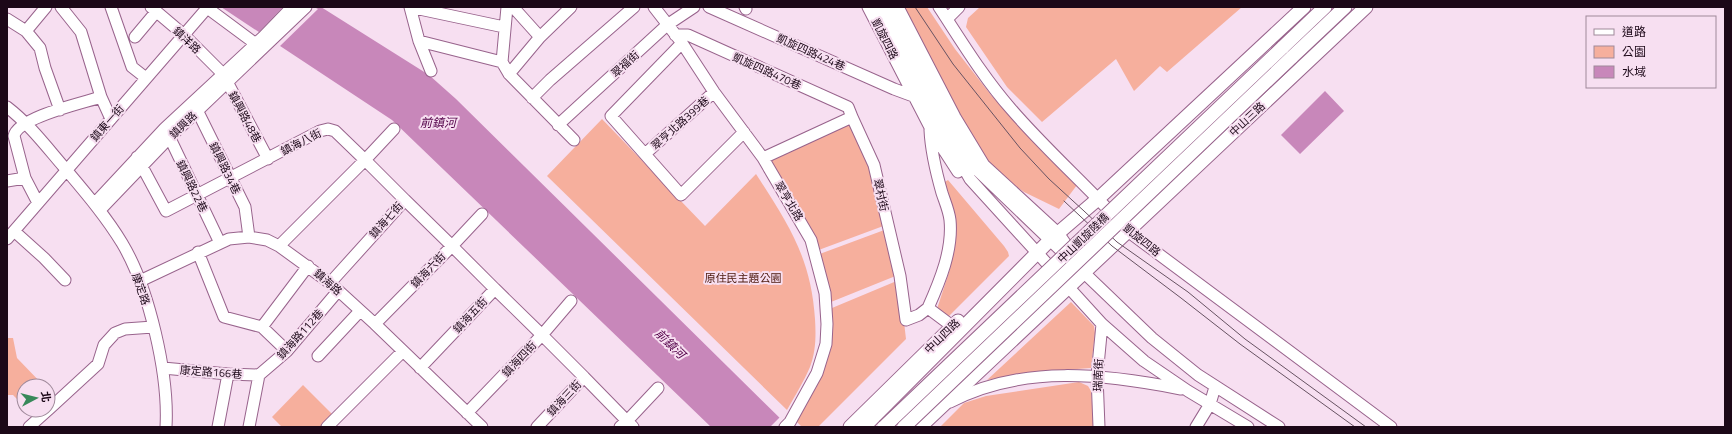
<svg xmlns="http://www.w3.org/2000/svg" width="1732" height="434" viewBox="0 0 1732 434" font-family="'Titillium Web','Noto Sans TC',sans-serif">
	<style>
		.green { fill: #f6af9d }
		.water { fill: #c887ba }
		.pier { fill: #f7dff1 }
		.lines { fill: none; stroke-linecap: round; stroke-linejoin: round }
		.minor-casing { stroke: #98638c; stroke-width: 13 }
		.major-casing { stroke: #98638c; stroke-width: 15 }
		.minor { stroke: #fff; stroke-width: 11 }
		.major { stroke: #fff; stroke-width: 13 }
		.tram { stroke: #675262; stroke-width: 1 }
		.major-bridge-casing { stroke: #98638c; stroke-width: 15; stroke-linecap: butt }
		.major-bridge { stroke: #fff; stroke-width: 13 }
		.labels { text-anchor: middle; stroke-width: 4; stroke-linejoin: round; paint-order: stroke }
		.street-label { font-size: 11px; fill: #1c0818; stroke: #f7dff1 }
		.park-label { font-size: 11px; fill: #4a170b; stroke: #f7dff1 }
		.water-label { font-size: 12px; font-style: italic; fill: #520048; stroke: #f7dff1 }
	</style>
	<rect width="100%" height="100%" fill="#f7dff1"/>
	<path class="green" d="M901 7H927L955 49 991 95 1077 185 1059 209 1024 192 997 173 986 162 958 116Z
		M980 7H1242L1167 72 1160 66 1134 91 1116 59 1042 122 1007 87 966 27 968 18Z
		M602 119 705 226 756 174C788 224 811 257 815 319 816 335 816 351 810 367 804 381 795 396 787 410L547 176Z
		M850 122 872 166 886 225 816 251 768 162Z
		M948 180 1004 246 1008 252 1009 256 948 317 937 309 950 269 954 246 943 183Z
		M887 229 898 275 831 302 817 255Z
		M899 280 906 339 818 427H802L795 420 816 388 831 349 832 308Z
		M1071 302 1094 326 1095 333 1091 368 1023 373 987 380Z
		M7 338H13L17 358 44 386H24V406L13 395H7Z
		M1079 382 1088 386 1091 391 1094 427H940L964 403 986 396Z
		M303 385 332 414 320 427H282L272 417Z"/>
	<path class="water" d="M221 7H321L429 75 456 99 789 427H711L392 120Z
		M1325 91 1344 111 1300 154 1281 135Z"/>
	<path class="pier" d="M283 7H314L318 9 279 47 258 33Z
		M781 416 791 427H770Z"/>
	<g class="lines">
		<defs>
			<path id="minor" d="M61 7 81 32 101 97 111 119
				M111 7 132 67 146 78
				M151 7 184 35 223 74 268 159
				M206 7 256 44
				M410 7 504 27
				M410 7 419 41 431 71
				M507 7 502 62 509 74 574 140
				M513 7 540 37
				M654 7 682 43 714 92 763 158 811 240 825 293 827 324 826 344 817 373 790 422 785 427
				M709 7 894 89 913 96
				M745 7 746 9
				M868 7 934 135 958 172
				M878 7 920 91 970 179 1102 324 1144 361 1188 391 1248 427
				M890 7 929 85 976 169 1152 338 1198 375 1279 427
				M898 7 955 117 984 165 1058 233 1074 256
				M939 7C962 42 983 77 1011 109 1048 152 1091 189 1129 232L1391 427
				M7 19 26 31 40 48 45 68 60 110
				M947 19 959 7
				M26 31 46 7
				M675 35H688L848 107 852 117
				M135 37 156 12
				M419 41 502 62
				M682 43 611 116 681 195 744 132
				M509 74 540 37 571 7
				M532 98 550 80 634 7
				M195 106 245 207 249 237
				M7 107C29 124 45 145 63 166 84 191 105 215 122 243 149 288 169 375 166 427
				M558 125 667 25 694 7
				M167 132 220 243
				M645 154 714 92
				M137 157 166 211 320 131 328 129 335 131 365 160 279 246
				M763 158 852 117 874 165 900 276 906 320 919 315 928 308 952 326
				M25 178 14 136C18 117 83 103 101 97
				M7 181 25 178 38 203
				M95 203 165 128 263 37 292 7
				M100 210 169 138 306 7
				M14 231 44 258 65 280
				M7 239 208 7
				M198 252 224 317 262 327
				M140 281 229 239 249 237 267 240 279 246 330 283 375 324 482 427
				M330 283 405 200 365 160 394 129
				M928 308C940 281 953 250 950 220 949 211 945 202 942 193 936 172 931 152 930 130
				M375 324 452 246 405 200
				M262 327 308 266
				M262 327 287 351
				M318 356 360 311
				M163 368 228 374 259 375
				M420 368 495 289 452 246 482 214
				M259 375 287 351 338 291
				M584 377 627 421 620 427
				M950 402C1024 364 1104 374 1181 389
				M48 410 98 364 104 345 115 333 125 329 153 327
				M467 413 542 335 495 289
				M29 427 48 410
				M218 427 228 374
				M249 427 259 375
				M327 427 403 351
				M537 427 584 377 542 335 571 301
				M633 427 627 421 658 388
				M1099 427 1097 376 1102 324
				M1196 427 1210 404 1215 387"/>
			<path id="major" d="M1282 48 1325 7
				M1291 58 1345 7
				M850 427 958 321
				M864 427 1050 240 1099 198 1304 7
				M920 427 1366 7"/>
		</defs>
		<use href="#minor" class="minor-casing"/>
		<use href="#major" class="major-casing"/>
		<use href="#minor" class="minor"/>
		<use href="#major" class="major"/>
		<path class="tram" d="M915 7 953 64 1020 148 1049 179 1084 211 1117 242 1188 292 1245 339 1366 427
			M1064 201 1112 246 1181 298 1240 344 1355 427"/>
		<defs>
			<path id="major-bridge" d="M884 427 1282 48
				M904 427 1291 58"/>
		</defs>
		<use href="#major-bridge" class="major-bridge-casing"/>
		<use href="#major-bridge" class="major-bridge"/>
	</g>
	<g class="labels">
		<g class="street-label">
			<text transform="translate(885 39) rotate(63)" y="4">凱旋四路</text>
			<text transform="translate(187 40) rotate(43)" y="4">鎮洋路</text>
			<text transform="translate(811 52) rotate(24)" y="4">凱旋四路424巷</text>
			<text transform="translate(625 64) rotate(-42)" y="4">翠福街</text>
			<text transform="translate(767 71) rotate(24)" y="4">凱旋四路470巷</text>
			<text transform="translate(245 117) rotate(62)" y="4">鎮興路48巷</text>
			<text transform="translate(1247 119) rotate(-43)" y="4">中山三路</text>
			<text transform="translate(107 123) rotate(-49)" y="4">鎮東一街</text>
			<text transform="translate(680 123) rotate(-42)" y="4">翠亨北路399巷</text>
			<text transform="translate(183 125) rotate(-44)" y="4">鎮興路</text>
			<text transform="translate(301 142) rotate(-27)" y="4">鎮海八街</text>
			<text transform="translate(225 168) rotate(64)" y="4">鎮興路34巷</text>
			<text transform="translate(192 186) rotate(64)" y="4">鎮興路22巷</text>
			<text transform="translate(881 195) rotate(77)" y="4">翠村街</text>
			<text transform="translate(789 201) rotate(59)" y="4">翠亨北路</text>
			<text transform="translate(386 220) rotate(-48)" y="4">鎮海七街</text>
			<text transform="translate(1083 238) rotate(-44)" y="4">中山凱旋陸橋</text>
			<text transform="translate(1142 240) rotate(39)" y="4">凱旋四路</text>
			<text transform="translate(428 270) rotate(-46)" y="4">鎮海六街</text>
			<text transform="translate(328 282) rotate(41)" y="4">鎮海路</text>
			<text transform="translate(141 289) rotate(71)" y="4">康定路</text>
			<text transform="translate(470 315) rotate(-47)" y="4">鎮海五街</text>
			<text transform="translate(300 334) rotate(-48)" y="4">鎮海路112巷</text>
			<text transform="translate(942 336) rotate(-44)" y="4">中山四路</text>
			<text transform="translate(519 359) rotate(-47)" y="4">鎮海四街</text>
			<text transform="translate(211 372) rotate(4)" y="4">康定路166巷</text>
			<text transform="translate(1098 375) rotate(-87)" y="4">瑞南街</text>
			<text transform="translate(564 398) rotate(-47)" y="4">鎮海三街</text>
		</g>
		<g class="park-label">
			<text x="743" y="282">原住民主題公園</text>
		</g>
		<g class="water-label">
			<text x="438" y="127">前鎮河</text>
			<text transform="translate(670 344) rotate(44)" y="4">前鎮河</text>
		</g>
	</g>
	<rect width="1732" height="434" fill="none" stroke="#1c0818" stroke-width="16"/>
	<rect x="1586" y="16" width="130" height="72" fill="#f7dff1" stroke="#9f899a"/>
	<rect x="1594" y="29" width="20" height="6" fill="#ffffff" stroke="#9f899a"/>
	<text x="1622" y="36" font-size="12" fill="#1c0818">道路</text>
	<rect x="1594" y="46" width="20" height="12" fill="#f6af9d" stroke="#9f899a"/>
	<text x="1622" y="56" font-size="12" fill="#1c0818">公園</text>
	<rect x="1594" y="66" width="20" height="12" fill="#c887ba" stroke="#9f899a"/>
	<text x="1622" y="76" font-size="12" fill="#1c0818">水域</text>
	<g transform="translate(36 398) rotate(83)"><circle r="19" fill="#f7dff1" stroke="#9f899a"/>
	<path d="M0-3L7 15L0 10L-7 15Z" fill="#38895a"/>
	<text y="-6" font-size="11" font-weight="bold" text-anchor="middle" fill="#1c0818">北</text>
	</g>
</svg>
